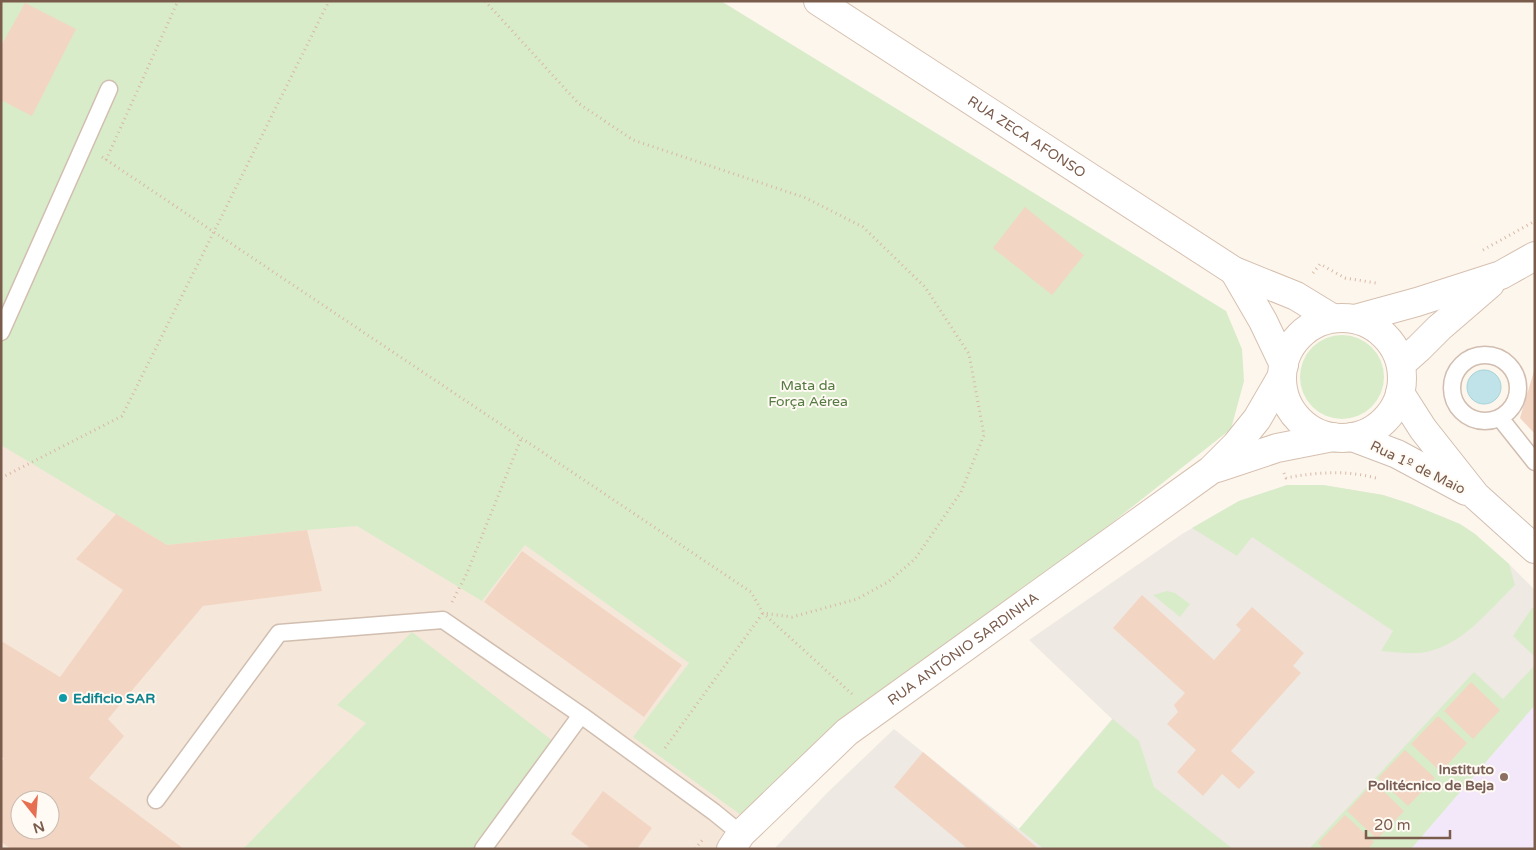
<svg xmlns="http://www.w3.org/2000/svg" width="1536" height="850" viewBox="0 0 1536 850" font-family="'Varela Round',sans-serif">
	<style>
		.residential { fill: #f5e8da; fill-rule: evenodd }
		.industrial { fill: #efe9e4 }
		.education { fill: #f3e8fa }
		.green { fill: #d8ecc9 }
		.water { fill: #bfe3e8; stroke: #a5d3da }
		.building { fill: #f3d5c3; fill-rule: evenodd }
		.lines { fill: none; stroke-linecap: round; stroke-linejoin: round }
		.service-casing { stroke: #d1beb0; stroke-width: 19 }
		.minor-casing { stroke: #d1beb0; stroke-width: 30 }
		.secondary-casing { stroke: #d6c0b0; stroke-width: 30 }
		.path { stroke: #d9b8a5; stroke-width: 3; stroke-dasharray: 1 4; stroke-linecap: butt }
		.service { stroke: #fff; stroke-width: 16 }
		.minor { stroke: #fff; stroke-width: 28 }
		.secondary { stroke: #fff; stroke-width: 28 }
		.culture-dot { fill: #0f9aa8; stroke: #fffaf3; stroke-width: 2 }
		.education-dot { fill: #8d6e63; stroke: #fffaf3; stroke-width: 2 }
		.labels { text-anchor: middle; stroke-width: 4; stroke-linejoin: round; paint-order: stroke }
		.street-label { font-size: 14px; fill: #7a5c4d; stroke: #fffaf3 }
		.park-label { font-size: 14px; fill: #537a41; stroke: #fffaf3 }
		.culture-label { font-size: 14px; font-weight: bold; fill: #0d838f; stroke: #fffaf3; text-anchor: start }
		.education-label { font-size: 14px; font-weight: bold; fill: #785e54; stroke: #fffaf3; text-anchor: end }
	</style>
	<rect width="100%" height="100%" fill="#fdf6ec"/>
	<path class="residential" d="M1 1 801 737 743 849H1ZM20 800H50V830H20Z"/>
	<path class="industrial" d="M1287 485H1323L1383 495 1411 504 1460 524 1475 534 1509 564 1535 590V705L1411 849H774L827 793 894 729 1019 829 1112 719 1029 640 1182 534 1239 501Z"/>
	<path class="education" d="M1535 705V849H1411Z"/>
	<path class="green" d="M1 1H721L1226 311 1242 349 1244 381 1231 429 741 815 633 737 689 663 525 545 482 601 357 526 307 530 167 545 1 445Z
		M1300 377a42 42 0 1 1 84 0a42 42 0 1 1-84 0Z
		M1287 485H1323L1383 495 1411 504 1460 524 1475 534 1509 564 1515 585C1488 611 1461 648 1420 653 1408 654 1394 652 1381 651L1393 631 1252 537 1237 556 1192 528 1239 501Z
		M1167 591 1175 593 1190 604 1180 617 1153 595Z
		M1535 607V657L1513 636 1532 608Z
		M412 632 553 741 474 849H243L366 723 337 705Z
		M1535 665V705L1411 849H1309L1474 672 1503 699Z
		M1113 719 1139 741 1154 787 1233 849H1044L1019 829Z"/>
	<path class="water" d="M1467 387a17 17 0 1 1 34 0a17 17 0 1 1-34 0Z"/>
	<path class="building" d="M25 3 76 29 32 116 1 100V46Z
		M1025 207 1084 255 1052 295 993 248Z
		M1534 371H1535V434L1520 418Z
		M116 514 167 545 307 530 322 591 203 606 108 719 124 736 89 778 184 849H11L1 842V762L4 758 1 757V644L3 642 60 677 123 590 76 559ZM20 800H50V830H20Z
		M522 551 682 665 644 717 484 602Z
		M1142 595 1214 660 1241 630 1236 625 1252 607 1304 653 1293 666 1301 673 1231 751 1255 772 1239 789 1222 774 1203 796 1177 772 1196 750 1167 724 1178 712 1174 705 1185 693 1113 628Z
		M1471 682 1500 710 1473 739 1444 711Z
		M1438 716 1467 743 1441 772 1411 744Z
		M1405 750 1435 778 1408 806 1378 778Z
		M923 752 1039 849H968L894 787Z
		M1374 782 1404 811 1377 839 1347 811Z
		M603 791 652 828 637 849H588L589 847 571 834Z
		M1345 815 1374 842 1368 849H1324L1318 843Z"/>
	<g class="lines">
		<defs>
			<path id="service" d="M1 332 109 89
				M1452 388a33 33 0 1 1 66 0a33 33 0 1 1-66 0Z
				M1500 418 1535 462
				M156 800 279 633 443 620 581 715 714 812 741 834
				M483 849 581 715"/>
			<path id="minor" d="M1400 393 1423 429 1476 496 1535 549
				M1352 437 1397 454 1466 491"/>
			<g id="secondary">
				<path id="s1" d="M818 1 1234 271 1296 296 1332 318"/>
				<path d="M1234 271 1263 321 1284 365"/>
				<circle cx="1342" cy="378" r="60"/>
				<path d="M1355 319 1417 302 1501 275 1535 256"/>
				<path d="M1401 364 1419 348 1439 328 1490 284"/>
				<path d="M1217 468 1277 448 1333 437"/>
				<path id="s2" d="M731 849 741 834 847 732 1211 470 1236 445 1257 419 1282 376"/>
			</g>
		</defs>
		<use href="#service" class="service-casing"/>
		<use href="#minor" class="minor-casing"/>
		<use href="#secondary" class="secondary-casing"/>
		<path class="path" d="M485 1 578 103 633 140 806 198 863 227 925 287 969 354 984 435 961 492 915 559 888 582 857 599 792 617 763 613
			M102 157 751 592 763 613 852 694
			M106 160 178 1
			M1483 250 1535 221
			M1313 273 1320 264 1345 278 1376 283
			M1284 473 1286 478C1317 472 1345 470 1376 478
			M1 478 122 416 329 1
			M452 602 467 573 521 439
			M665 748 763 613
			M695 849 704 838"/>
		<use href="#service" class="service"/>
		<use href="#minor" class="minor"/>
		<use href="#secondary" class="secondary"/>
	</g>
	<circle class="culture-dot" cx="63" cy="698" r="5"/>
	<circle class="education-dot" cx="1504" cy="777" r="5"/>
	<g class="labels">
		<g class="street-label">
			<text dy="5" stroke="none"><textPath href="#s1" startOffset="249">RUA ZECA AFONSO</textPath></text>
			<text transform="translate(1418 467) rotate(26)" y="5">Rua 1º de Maio</text>
			<text dy="5" stroke="none"><textPath href="#s2" startOffset="308">RUA ANTÓNIO SARDINHA</textPath></text>
		</g>
		<g class="park-label">
			<text x="808" y="390">Mata da<tspan x="808" dy="16">Força Aérea</tspan></text>
		</g>
		<g class="culture-label">
			<text x="73" y="703">Edificio SAR</text>
		</g>
		<g class="education-label">
			<text x="1494" y="774">Instituto<tspan x="1494" dy="16">Politécnico de Beja</tspan></text>
		</g>
	</g>
	<rect width="1536" height="850" fill="none" stroke="#7a5c4d" stroke-width="5"/>
	<g transform="translate(35 815) rotate(163)"><circle r="24" fill="#fffaf3" stroke="#cabbb1"/>
	<path d="M0-4L9 19L0 12L-9 19Z" fill="#e76f51"/>
	<text y="-8" font-size="14" font-weight="bold" text-anchor="middle" fill="#7a5c4d">N</text>
	</g>
	<path d="M1366 830v8h84v-8" fill="none" stroke="#7a5c4d" stroke-width="2.5"/>
	<text x="1374" y="830" font-size="15" fill="#7a5c4d" stroke="#fffaf3" stroke-width="4" paint-order="stroke">20 m</text>
</svg>
